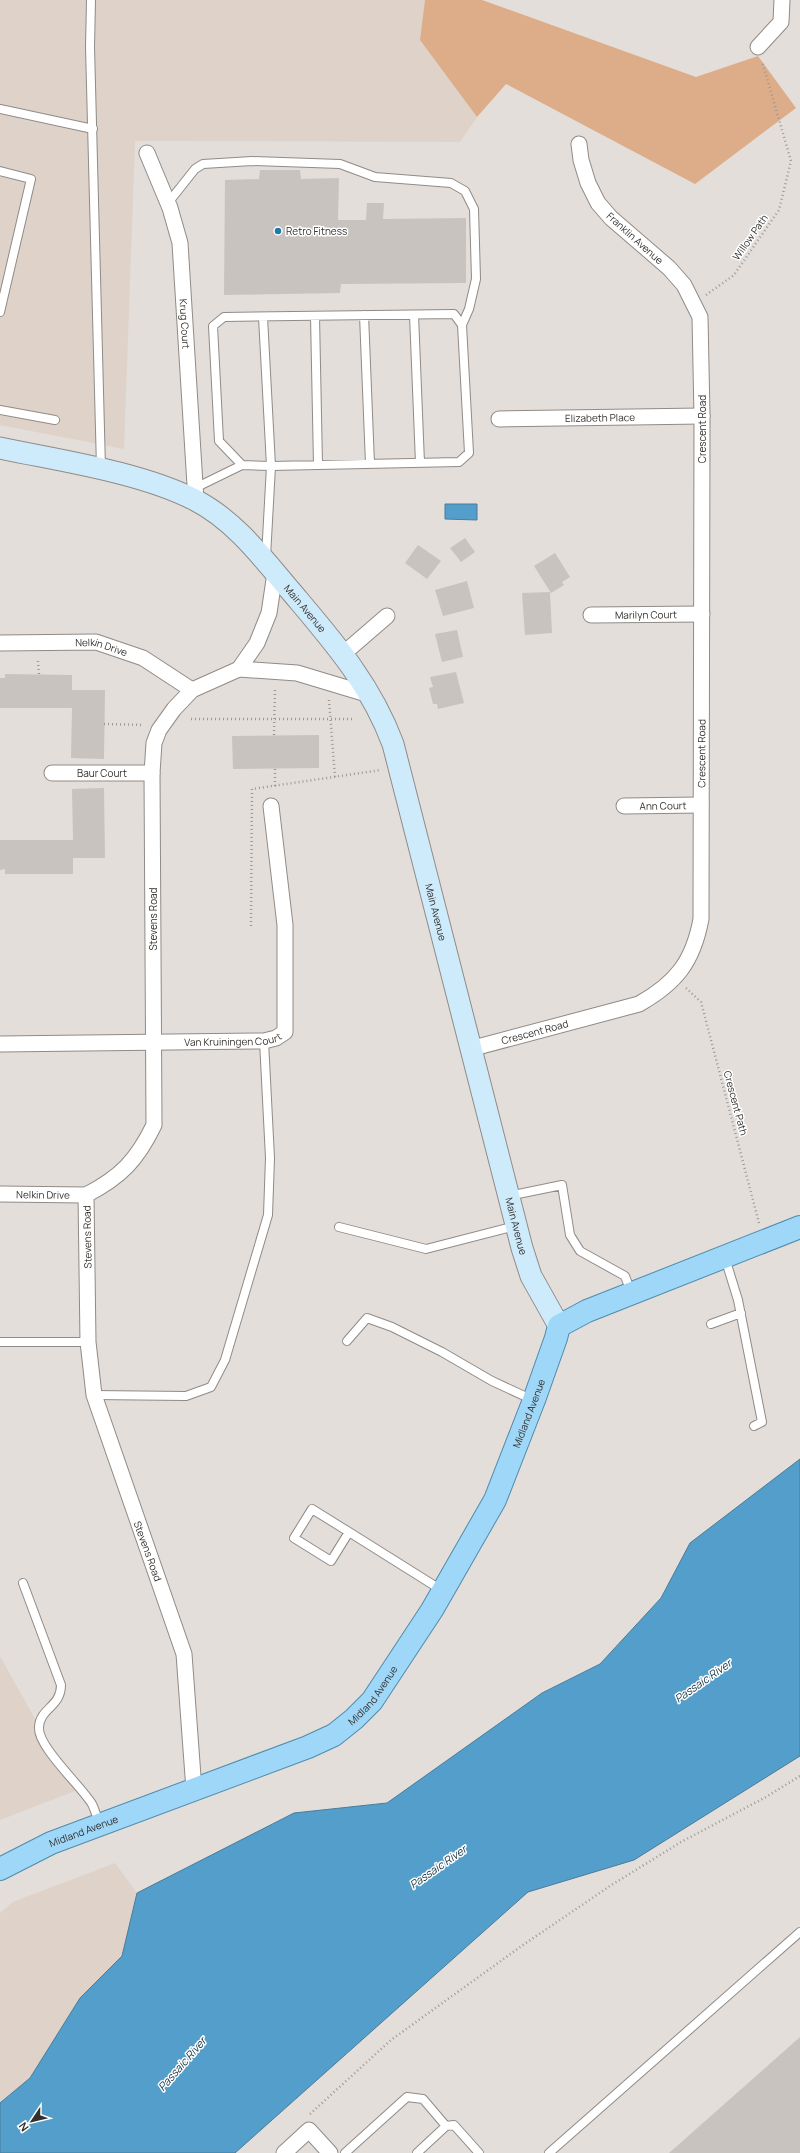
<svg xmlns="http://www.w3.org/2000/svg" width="800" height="2153" viewBox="0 0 800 2153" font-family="Manrope,sans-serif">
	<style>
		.built { fill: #ded2c9 }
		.green { fill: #dcad88 }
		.water { fill: #539eca; stroke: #497d9b }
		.building { fill: #c8c3bf }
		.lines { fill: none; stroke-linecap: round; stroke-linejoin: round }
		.lane-casing { stroke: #908b87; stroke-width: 10 }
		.street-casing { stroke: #908b87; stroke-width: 17 }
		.secondary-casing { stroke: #908b87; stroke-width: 23 }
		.primary-casing { stroke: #4e8bad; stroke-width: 24 }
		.path { stroke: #9d9996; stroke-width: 2.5; stroke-dasharray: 1 3; stroke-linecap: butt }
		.lane { stroke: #fff; stroke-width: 8 }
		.street { stroke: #fff; stroke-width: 15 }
		.secondary { stroke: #ceebfb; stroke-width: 21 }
		.primary { stroke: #9ed7f7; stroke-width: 22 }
		.poi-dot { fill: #1f7aa8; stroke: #fff; stroke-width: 1.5 }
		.labels { text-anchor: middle; stroke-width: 3; stroke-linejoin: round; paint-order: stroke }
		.poi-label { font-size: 10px; fill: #32302e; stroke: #fff; text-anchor: start }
		.street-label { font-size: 10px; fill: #32302e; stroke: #fff }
		.water-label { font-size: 11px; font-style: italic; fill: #123346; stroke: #fff }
	</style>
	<rect width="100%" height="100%" fill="#e3deda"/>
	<path class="built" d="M0 0H425L420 40 477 117 460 142 135 141 124 449 0 425Z
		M0 1656 75 1791 0 1820Z
		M115 1863 137 1893 122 1956 80 1998 30 2078 0 2103V1913L13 1902Z"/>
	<path class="green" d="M425 0H482L696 77 758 56 796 108 695 184 506 84 477 117 420 40Z"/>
	<path class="water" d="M445 504H477V520L445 519Z
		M800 1459V1756L634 1860 528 1892 235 2153H0V2103L30 2078 80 1998 122 1956 137 1893 294 1813 387 1803 542 1693 600 1664 661 1598 690 1543Z"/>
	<path class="building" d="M260 170H300L301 179 339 178 338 220H366L367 203H384L383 219 466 218V283L341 284 340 293 224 295 225 180 259 179Z
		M465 538 475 552 461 562 450 548Z
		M418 545 441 561 427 579 405 563Z
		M555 553 570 577 562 582 564 585 551 593 534 566Z
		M467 581 474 608 443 616 435 590Z
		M550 592 552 633 525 635 522 593Z
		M457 630 463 657 442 662 435 634Z
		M456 672 464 703 438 709 437 704H433L429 688 433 687 430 677Z
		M5 674 72 675V690H105L104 759 71 758 72 708H0V678H5Z
		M319 735V768L233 769 232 736Z
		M104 788 105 858H73V874H5V869L0 870V840H73L72 789Z
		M800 2037V2153H669Z"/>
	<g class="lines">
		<defs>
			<path id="lane" d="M91 0 90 47 101 468
				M0 109 93 129
				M0 171 31 179 0 312
				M168 203 195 169 203 164 252 161 340 164 375 177 451 183 465 191 474 209 476 279 469 309 462 325
				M364 315 370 464
				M414 315 420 463
				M315 316 318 465
				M263 317 271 466 242 465 219 441 213 326 224 317 454 314 462 325 469 453 459 462 271 466 266 557
				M0 410 55 420
				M195 488 242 465
				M508 1196 562 1185 570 1235 580 1251 625 1276 631 1292
				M339 1227 426 1249 515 1226
				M725 1258 738 1300 762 1422 754 1426
				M711 1324 741 1313
				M347 1341 367 1318 392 1327 442 1352 492 1381 533 1400
				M0 1342H88
				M94 1395 186 1396 211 1387 225 1360 268 1215 270 1158 264 1041
				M312 1509 349 1532 331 1561 294 1538Z
				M349 1532 443 1591
				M23 1583 61 1685C61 1707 40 1708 39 1727 37 1746 81 1786 92 1804 95 1810 97 1818 100 1824
				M345 2153 407 2097 423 2099 446 2126
				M417 2153 446 2126 454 2125 479 2153
				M549 2153 800 1932"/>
			<g id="street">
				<path d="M758 47 781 22 782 0"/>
				<path id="s1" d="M147 153 170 208 180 243 196 501"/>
				<path id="s2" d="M499 419 702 416"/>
				<path id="s3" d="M591 615 702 614"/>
				<path id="s4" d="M0 643 96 642 143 658 192 690"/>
				<path d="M343 654 387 616"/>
				<path d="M239 669 297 673 370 695"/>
				<path id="s5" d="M52 773H152"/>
				<path id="s6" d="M624 806 701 805"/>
				<path id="s7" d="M0 1044 264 1041 276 1038 285 1032V925L271 806"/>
				<path id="s8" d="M470 1049 639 1004C676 983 693 962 701 919L702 416 700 317 684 285 669 268 611 218 598 203 588 183 581 160 579 144"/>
				<path id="s9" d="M0 1194 86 1195"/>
				<path d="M194 1790 184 1654 94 1395 88 1342 86 1195C121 1177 137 1160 154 1125L152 773 154 743 159 730 174 709 192 690 239 669 257 643 269 613 275 573"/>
				<path d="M284 2153 309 2130 330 2153"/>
			</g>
			<g id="secondary">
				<path id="s10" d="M0 448C61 461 140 472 195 500 234 520 262 557 289 589 331 639 370 682 393 744L522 1248 531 1276 559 1326"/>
			</g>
			<g id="primary">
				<path id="s11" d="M0 1869 51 1843 308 1747 334 1735 354 1719 372 1701 432 1610 495 1500 534 1400 556 1338 559 1326 587 1311 800 1227"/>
			</g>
		</defs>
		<use href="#lane" class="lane-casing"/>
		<use href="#street" class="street-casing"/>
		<use href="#secondary" class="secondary-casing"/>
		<use href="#primary" class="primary-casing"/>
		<path class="path" d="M706 295 734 275 779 210 791 161 762 61
			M38 661 39 675
			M329 700 335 777
			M191 719H352
			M104 724 144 725
			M274 735 275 688
			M275 786V769
			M251 926 252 789 381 770
			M686 988 701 1002 759 1223
			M310 2114 391 2040 523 1945 610 1886 681 1842 766 1797 800 1776"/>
		<use href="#lane" class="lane"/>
		<use href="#street" class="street"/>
		<use href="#secondary" class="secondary"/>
		<use href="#primary" class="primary"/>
	</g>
	<circle class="poi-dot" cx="278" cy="231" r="4"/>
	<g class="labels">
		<g class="poi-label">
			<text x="286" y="235">Retro Fitness</text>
		</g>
		<g class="street-label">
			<text transform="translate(750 237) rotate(-55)" y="4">Willow Path</text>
			<text transform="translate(635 238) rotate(42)" y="4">Franklin Avenue</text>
			<text dy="4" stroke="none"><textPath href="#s1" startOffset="177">Krug Court</textPath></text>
			<text dy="4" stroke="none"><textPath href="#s2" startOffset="101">Elizabeth Place</textPath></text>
			<text transform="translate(702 429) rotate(-90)" y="4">Crescent Road</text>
			<text dy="4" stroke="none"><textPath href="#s10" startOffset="358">Main Avenue</textPath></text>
			<text dy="4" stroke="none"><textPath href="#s3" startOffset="55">Marilyn Court</textPath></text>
			<text dy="4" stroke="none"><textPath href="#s4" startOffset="102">Nelkin Drive</textPath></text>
			<text dy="4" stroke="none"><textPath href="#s8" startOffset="450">Crescent Road</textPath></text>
			<text dy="4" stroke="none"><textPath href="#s5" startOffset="50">Baur Court</textPath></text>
			<text dy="4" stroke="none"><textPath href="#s6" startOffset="39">Ann Court</textPath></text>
			<text dy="4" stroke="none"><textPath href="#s10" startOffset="694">Main Avenue</textPath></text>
			<text transform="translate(153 919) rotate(-90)" y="4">Stevens Road</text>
			<text dy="4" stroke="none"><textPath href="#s8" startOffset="67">Crescent Road</textPath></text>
			<text dy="4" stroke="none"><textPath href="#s7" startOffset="233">Van Kruiningen Court</textPath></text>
			<text transform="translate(736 1103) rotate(75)" y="4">Crescent Path</text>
			<text dy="4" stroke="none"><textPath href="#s9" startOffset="43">Nelkin Drive</textPath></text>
			<text dy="4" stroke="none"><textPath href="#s10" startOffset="1018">Main Avenue</textPath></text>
			<text transform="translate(87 1237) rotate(-91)" y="4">Stevens Road</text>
			<text dy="4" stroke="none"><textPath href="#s11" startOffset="740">Midland Avenue</textPath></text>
			<text transform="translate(148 1551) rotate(70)" y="4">Stevens Road</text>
			<text dy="4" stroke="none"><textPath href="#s11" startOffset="416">Midland Avenue</textPath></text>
			<text dy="4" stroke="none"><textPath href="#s11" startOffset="92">Midland Avenue</textPath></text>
		</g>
		<g class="water-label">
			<text transform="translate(703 1681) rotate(-35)" y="4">Passaic River</text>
			<text transform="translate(438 1867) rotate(-35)" y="4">Passaic River</text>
			<text transform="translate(182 2064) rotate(-49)" y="4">Passaic River</text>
		</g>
	</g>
	<g transform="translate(32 2121) rotate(235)" stroke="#ffffff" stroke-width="3" paint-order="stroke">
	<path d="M0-3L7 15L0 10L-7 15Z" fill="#32302e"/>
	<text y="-6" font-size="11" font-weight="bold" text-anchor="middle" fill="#32302e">N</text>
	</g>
</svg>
